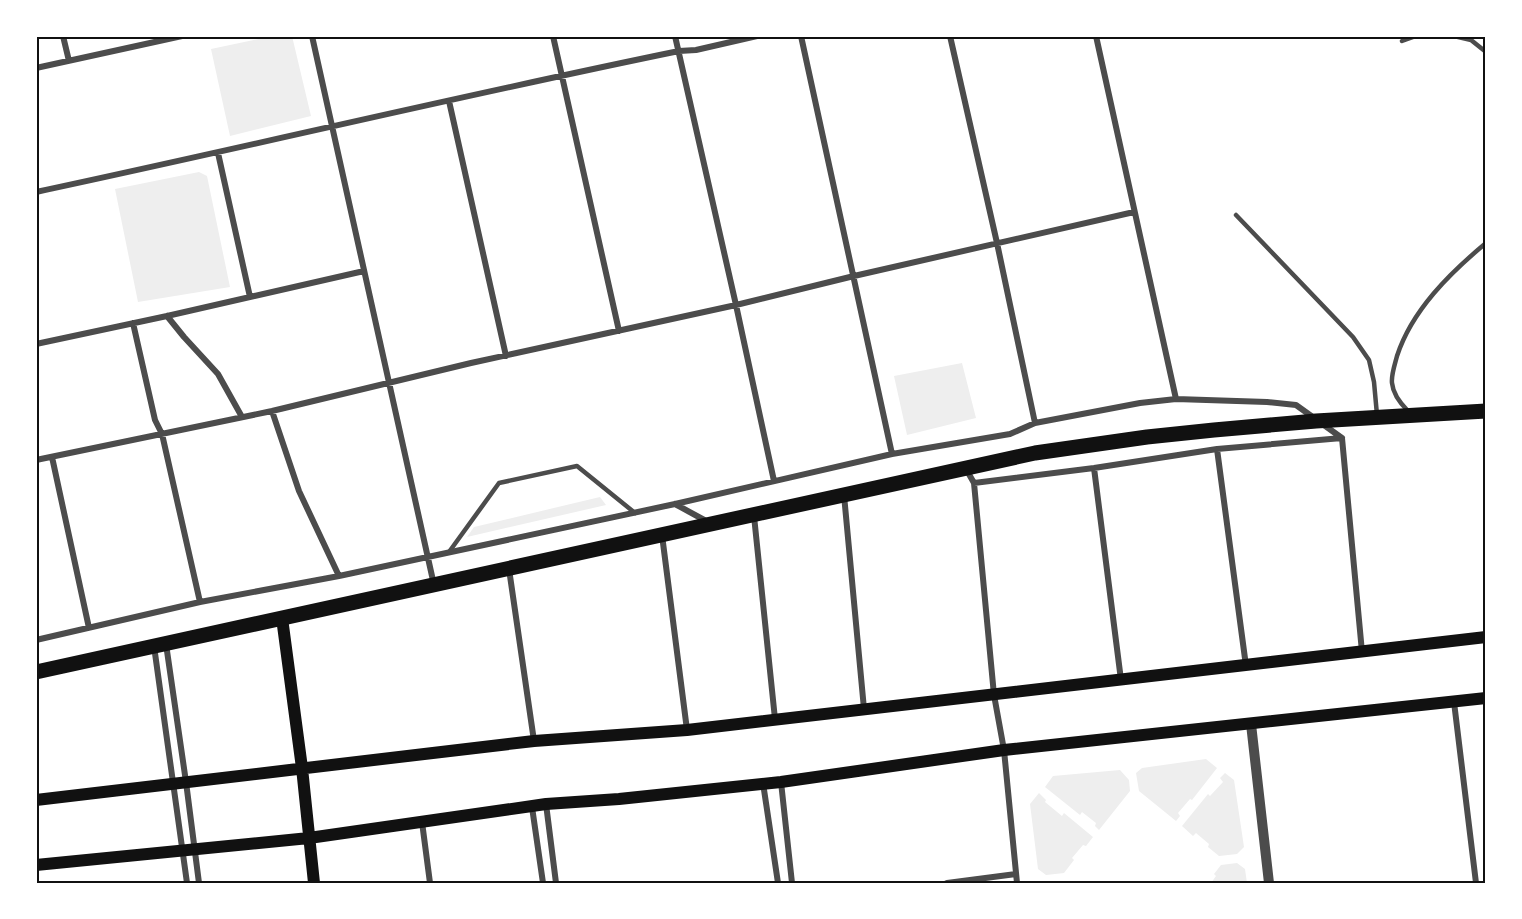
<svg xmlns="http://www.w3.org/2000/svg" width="1522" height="919" viewBox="0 0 1522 919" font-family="'Fira Sans',sans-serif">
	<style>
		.green { fill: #eee }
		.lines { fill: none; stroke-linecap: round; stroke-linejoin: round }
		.service { stroke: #4c4c4c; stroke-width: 4.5 }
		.minor { stroke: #4c4c4c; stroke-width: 6 }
		.tertiary { stroke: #4c4c4c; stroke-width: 10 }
		.secondary { stroke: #111; stroke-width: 12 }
		.trunk { stroke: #111; stroke-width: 15 }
		.neatline { fill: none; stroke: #111; stroke-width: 2 }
	</style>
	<rect width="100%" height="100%" fill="#fff"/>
	<path class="green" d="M273 36H292L311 116 230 136 211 49Z
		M199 172 207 176 230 287 138 302 115 189Z
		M962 363 976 418 907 435 894 376Z
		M600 497 606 505 467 537 474 527Z
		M1206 759 1217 768 1192 800 1190 799 1178 813 1180 816 1176 821 1139 791 1136 773 1142 768Z
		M1120 770 1129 780 1130 791 1099 830 1095 826 1096 823 1082 812 1080 815 1045 787 1053 776Z
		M1225 773 1234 780 1244 847 1237 854 1219 856 1208 847 1209 844 1196 833 1193 836 1182 826 1208 794 1210 796 1223 782 1220 778Z
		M1039 793 1046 800 1045 802 1062 816 1064 813 1093 837 1086 846 1083 845 1072 858 1074 860 1064 873 1046 875 1038 869 1030 804Z
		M1237 863 1245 869 1247 883H1211L1216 876 1214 874 1221 865Z"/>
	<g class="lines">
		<path class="service" d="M1454 36 1471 40 1486 52
			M1402 41 1416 36
			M1236 215 1353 337 1369 360 1374 382 1377 415
			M1408 411C1401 404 1393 394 1392 383 1391 375 1395 364 1397 356 1412 310 1450 273 1486 243
			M449 552 499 483 577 466 635 513"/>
		<path class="minor" d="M63 36 69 61
			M312 36 434 585
			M553 36 619 331
			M675 36 736 305 774 481
			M801 36 892 454
			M950 36 997 243 1035 423
			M1096 36 1176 399
			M36 68 182 36
			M449 101 506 356
			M218 153 250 297
			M36 192C251 146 464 95 679 51L696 50 757 36
			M167 316 184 337 218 374 242 417
			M133 323 155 420 162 434 200 602
			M36 344 167 316 364 271
			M272 411 299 491 339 576
			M1342 438 1362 652
			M1217 449 1246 666
			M52 457 89 628
			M36 460 272 411 471 363 736 305 854 276 1134 212
			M1094 468 1121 680
			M966 469 974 483 994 695 1004 750 1017 883
			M974 483 1094 468 1217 449 1342 438
			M844 495 864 709
			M675 504 708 522
			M754 516 775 719
			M662 535 687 730
			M509 569 534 741
			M36 640 200 602 339 576 675 504 892 454 1010 434 1035 423 1140 403 1176 399 1267 402 1296 405 1342 438
			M166 644 186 782 199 883
			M154 646 187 883
			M1454 702 1476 883
			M781 782 792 883
			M763 783 778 883
			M546 804 556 883
			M532 807 543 883
			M422 822 430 883
			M947 883 1016 874"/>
		<path class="tertiary" d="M1251 724 1269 883"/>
		<path class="secondary" d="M282 618 302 768 314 883
			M36 800 534 741 687 730 1486 637
			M36 865 309 838 546 804 619 799 781 782 1004 750 1486 698"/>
		<path class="trunk" d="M36 672 1035 453 1147 437 1214 430 1316 421 1486 411"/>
	</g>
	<rect width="1522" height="919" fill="none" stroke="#ffffff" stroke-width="75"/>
	<rect x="38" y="38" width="1446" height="844" class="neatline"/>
</svg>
